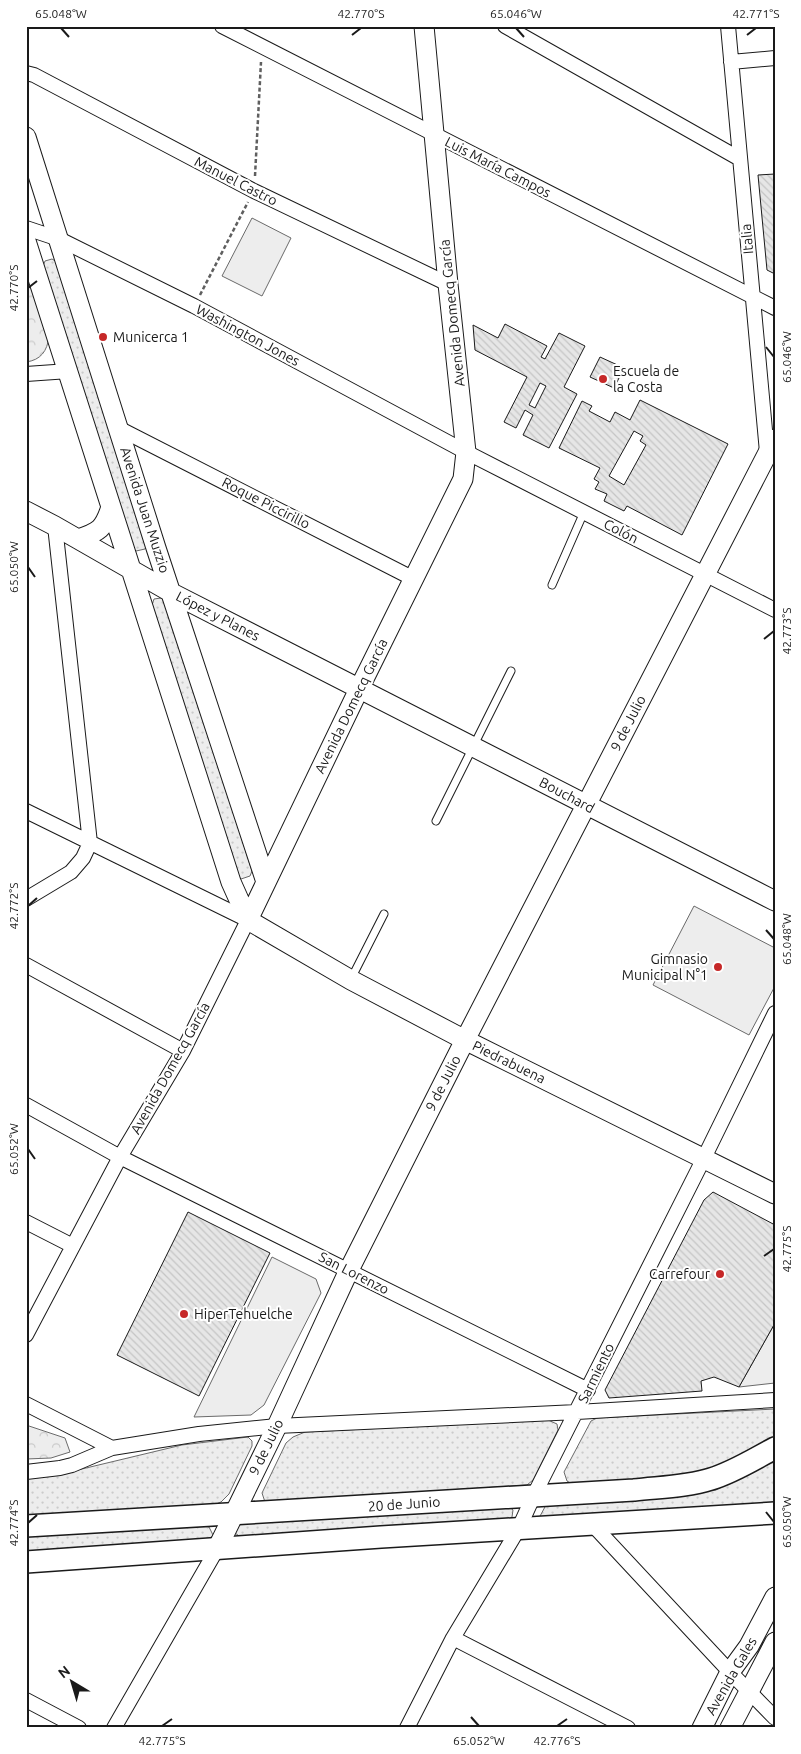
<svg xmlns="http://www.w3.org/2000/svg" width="801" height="1754" viewBox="0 0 801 1754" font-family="Ubuntu,sans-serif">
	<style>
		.grass { fill: url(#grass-dots); stroke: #6a6a6a }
		.park { fill: url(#park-crowns); stroke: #6a6a6a }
		.built { fill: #ededed; stroke: #6a6a6a }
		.building { fill: url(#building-back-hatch); stroke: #1a1a1a; fill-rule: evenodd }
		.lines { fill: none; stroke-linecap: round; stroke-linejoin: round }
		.lane-casing { stroke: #1a1a1a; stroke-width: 9 }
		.street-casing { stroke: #1a1a1a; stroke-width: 16 }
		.secondary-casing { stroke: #1a1a1a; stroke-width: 21 }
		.primary-casing { stroke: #1a1a1a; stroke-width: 24 }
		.path { stroke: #5f5f5f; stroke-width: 2.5; stroke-dasharray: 4 2.5; stroke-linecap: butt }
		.lane { stroke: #fff; stroke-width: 7 }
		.street { stroke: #fff; stroke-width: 14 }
		.secondary { stroke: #fff; stroke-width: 19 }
		.primary { stroke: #fff; stroke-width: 21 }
		.ticks { fill: none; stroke: #1a1a1a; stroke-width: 2 }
		.poi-dot { fill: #c62828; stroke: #fff; stroke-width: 2 }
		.labels { text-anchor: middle; stroke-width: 4; stroke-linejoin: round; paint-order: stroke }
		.street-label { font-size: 14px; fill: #1a1a1a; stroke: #fff }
		.poi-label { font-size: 14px; fill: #1a1a1a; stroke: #fff; text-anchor: start }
		.neatline { fill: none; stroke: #1a1a1a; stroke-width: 2 }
		.ticks-label { font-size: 12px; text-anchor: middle; fill: #1a1a1a }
	</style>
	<defs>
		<pattern id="grass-dots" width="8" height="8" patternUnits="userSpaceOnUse" patternTransform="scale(1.25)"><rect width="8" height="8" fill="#ededed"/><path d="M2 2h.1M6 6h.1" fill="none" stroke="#cbcbcb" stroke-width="1.8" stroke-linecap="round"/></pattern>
		<pattern id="park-crowns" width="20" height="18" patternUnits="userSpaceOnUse" patternTransform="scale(1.25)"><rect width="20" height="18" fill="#ededed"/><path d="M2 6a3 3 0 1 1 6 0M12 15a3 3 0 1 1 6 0" fill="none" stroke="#cbcbcb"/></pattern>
		<pattern id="building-back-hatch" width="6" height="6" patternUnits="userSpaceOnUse" patternTransform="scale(1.25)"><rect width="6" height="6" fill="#e6e6e6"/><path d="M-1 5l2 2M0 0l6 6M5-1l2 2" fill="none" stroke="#c5c5c5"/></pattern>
	</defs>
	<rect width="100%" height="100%" fill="#fff"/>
	<path class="grass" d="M52 259 57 262 147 544 145 549 136 551 130 546 43 266 45 261Z
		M161 598 166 600 252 871 250 876 241 879 236 873 152 605 154 599Z
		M775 1409V1442L744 1459 687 1478 572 1484 567 1481 564 1472 591 1421 597 1418Z
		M548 1420 557 1424 558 1430 533 1480 527 1485 265 1502 262 1493 286 1443 293 1437 305 1432Z
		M248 1437 252 1441V1446L229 1494 221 1502 207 1508 26 1517V1478L61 1474 182 1445Z
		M775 1458V1506L539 1518 546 1505 550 1503 716 1490Z
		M507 1505 513 1510 512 1517 506 1522 242 1538 235 1533 238 1526 244 1522Z
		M198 1523 209 1527 213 1535 208 1541 26 1556V1531Z"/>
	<path class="park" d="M26 267 49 337C47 351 41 360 26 362Z
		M26 1425 65 1438 70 1452 51 1458 26 1459Z"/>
	<path class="built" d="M252 218 291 238 262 296 222 276Z
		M694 906 775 948V986L749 1035 653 985Z
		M272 1257 316 1279 321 1293 264 1405 251 1415 194 1417Z
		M775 1323V1383L739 1387Z"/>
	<path class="building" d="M775 174V274L767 270 758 175Z
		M505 324 547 346 541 357 545 359 559 333 585 346 564 387 577 394 549 448 523 435 533 415 525 410 516 428 504 422 527 377 475 350 473 325 498 338ZM540 383 546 386 535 408 529 405Z
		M600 357 624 368 614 388 590 377Z
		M640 400 728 444 682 535 627 506 624 511 604 501 607 494 595 489 599 482 594 479 600 468 559 448 582 401 592 406 589 411 610 422 615 412 630 420ZM634 431 643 436 640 441 646 445 624 485 609 476Z
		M713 1192 775 1225V1323L739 1387 714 1377 701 1381 702 1391 609 1398 605 1390 704 1200Z
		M188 1212 270 1253 199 1396 117 1355Z"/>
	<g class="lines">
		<defs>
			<path id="lane" d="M552 585 584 512
				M436 821 511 671
				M351 979 384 914"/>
			<path id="street" d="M222 26 775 308
				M505 26 740 159
				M728 26 767 452
				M731 62 775 58
				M26 73 34 75 254 191 448 284
				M26 228 59 239 194 306 466 452 775 610
				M26 374 69 371
				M118 428 414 579
				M26 811 248 920 183 1051 120 1157 26 1335
				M26 899 71 872 83 858 90 843 55 526
				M26 965 183 1051
				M26 1105 120 1157 588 1390
				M26 1222 73 1246
				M26 1404 112 1448
				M26 1472 60 1468 72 1465 112 1448 199 1434 277 1426 577 1412 775 1400
				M592 1524 730 1672 775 1718
				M453 1638 628 1728
				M26 1700 79 1728
				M114 1728 217 1549
				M407 1728 453 1638 519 1528 534 1495 704 1158 775 1013"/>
			<path id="secondary" d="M26 137 156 548 266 882
				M26 241 231 882 248 920
				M26 511 55 526 172 593 775 901
				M78 539C99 532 104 529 111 507
				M248 920 359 689 463 479 466 452 448 284 424 26
				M248 920 351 980 465 1040 775 1194
				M217 1549 277 1426 349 1270 465 1040 775 439
				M702 1728 730 1672 749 1646 775 1597
				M730 1728 775 1642"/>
			<path id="primary" d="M26 1526 634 1490C659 1487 686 1487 711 1479 734 1472 754 1459 775 1448
				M26 1562 381 1537 775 1513"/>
		</defs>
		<use href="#lane" class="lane-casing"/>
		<use href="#street" class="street-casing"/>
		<use href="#secondary" class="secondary-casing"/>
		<use href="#primary" class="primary-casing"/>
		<path class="path" d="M255 176 261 62
			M200 295 248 202"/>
		<use href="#lane" class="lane"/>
		<use href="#street" class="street"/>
		<use href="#secondary" class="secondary"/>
		<use href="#primary" class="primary"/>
	</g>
	<path class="ticks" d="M61 28 69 37M516 28 524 37M352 35 361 28M747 35 756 28M28 288 37 281M766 347 774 357M28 567 35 577M764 639 774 631M28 906 37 898M766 930 774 939M28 1149 35 1159M764 1256 774 1249M766 1512 774 1522M28 1523 37 1515M471 1717 479 1726M162 1726 172 1719M557 1726 567 1719"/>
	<g class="poi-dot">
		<circle cx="103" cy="337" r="5"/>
		<circle cx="603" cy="379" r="5"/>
		<circle cx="718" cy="967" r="5"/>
		<circle cx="720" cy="1274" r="5"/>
		<circle cx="184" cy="1314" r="5"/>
	</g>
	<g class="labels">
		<g class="street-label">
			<text transform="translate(498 167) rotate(27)" y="5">Luis María Campos</text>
			<text transform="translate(236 181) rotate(27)" y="5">Manuel Castro</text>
			<text transform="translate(747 239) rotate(-95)" y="5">Italia</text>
			<text transform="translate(452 313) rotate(-96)" y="5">Avenida Domecq García</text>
			<text transform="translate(248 335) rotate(28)" y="5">Washington Jones</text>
			<text transform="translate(266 503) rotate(27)" y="5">Roque Piccirillo</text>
			<text transform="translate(145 510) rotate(72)" y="5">Avenida Juan Muzzio</text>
			<text transform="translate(621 531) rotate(27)" y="5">Colón</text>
			<text transform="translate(218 616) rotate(27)" y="5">López y Planes</text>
			<text transform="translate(351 706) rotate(-64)" y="5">Avenida Domecq García</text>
			<text transform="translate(628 723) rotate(-63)" y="5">9 de Julio</text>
			<text transform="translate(567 795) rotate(28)" y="5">Bouchard</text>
			<text transform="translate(509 1062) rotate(26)" y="5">Piedrabuena</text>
			<text transform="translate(170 1068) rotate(-61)" y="5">Avenida Domecq García</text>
			<text transform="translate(443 1083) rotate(-63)" y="5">9 de Julio</text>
			<text transform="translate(354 1273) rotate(27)" y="5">San Lorenzo</text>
			<text transform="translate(596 1373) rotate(-64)" y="5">Sarmiento</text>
			<text transform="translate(266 1447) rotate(-64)" y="5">9 de Julio</text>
			<text transform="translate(404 1504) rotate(-4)" y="5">20 de Junio</text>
			<text transform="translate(731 1676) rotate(-60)" y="5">Avenida Gales</text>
		</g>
		<g class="poi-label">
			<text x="113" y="342">Municerca 1</text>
			<text x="613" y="376">Escuela de<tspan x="613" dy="16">la Costa</tspan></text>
			<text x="708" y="964" text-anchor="end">Gimnasio<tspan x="708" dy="16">Municipal N°1</tspan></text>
			<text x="710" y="1279" text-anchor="end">Carrefour</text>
			<text x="194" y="1319">HiperTehuelche</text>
		</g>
	</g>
	<rect width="801" height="1754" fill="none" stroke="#ffffff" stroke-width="55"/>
	<g transform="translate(72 1682) rotate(322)" stroke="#ffffff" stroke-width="4" paint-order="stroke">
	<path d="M0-4L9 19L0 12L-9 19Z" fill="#1a1a1a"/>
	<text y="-8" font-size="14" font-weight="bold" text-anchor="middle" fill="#1a1a1a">N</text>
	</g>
	<rect x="28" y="28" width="746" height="1698" class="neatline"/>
	<g class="ticks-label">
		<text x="61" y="18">65.048°W</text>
		<text x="361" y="18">42.770°S</text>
		<text x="516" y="18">65.046°W</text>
		<text x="756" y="18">42.771°S</text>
		<text transform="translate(14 288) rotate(-90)" y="4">42.770°S</text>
		<text transform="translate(787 357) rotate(-90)" y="4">65.046°W</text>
		<text transform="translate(14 567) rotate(-90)" y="4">65.050°W</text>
		<text transform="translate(787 631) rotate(-90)" y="4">42.773°S</text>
		<text transform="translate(14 906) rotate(-90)" y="4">42.772°S</text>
		<text transform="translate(787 939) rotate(-90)" y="4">65.048°W</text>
		<text transform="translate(14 1149) rotate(-90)" y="4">65.052°W</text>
		<text transform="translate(787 1249) rotate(-90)" y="4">42.775°S</text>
		<text transform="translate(787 1522) rotate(-90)" y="4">65.050°W</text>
		<text transform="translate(14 1523) rotate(-90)" y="4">42.774°S</text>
		<text x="162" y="1745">42.775°S</text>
		<text x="479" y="1745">65.052°W</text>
		<text x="557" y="1745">42.776°S</text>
	</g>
</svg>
